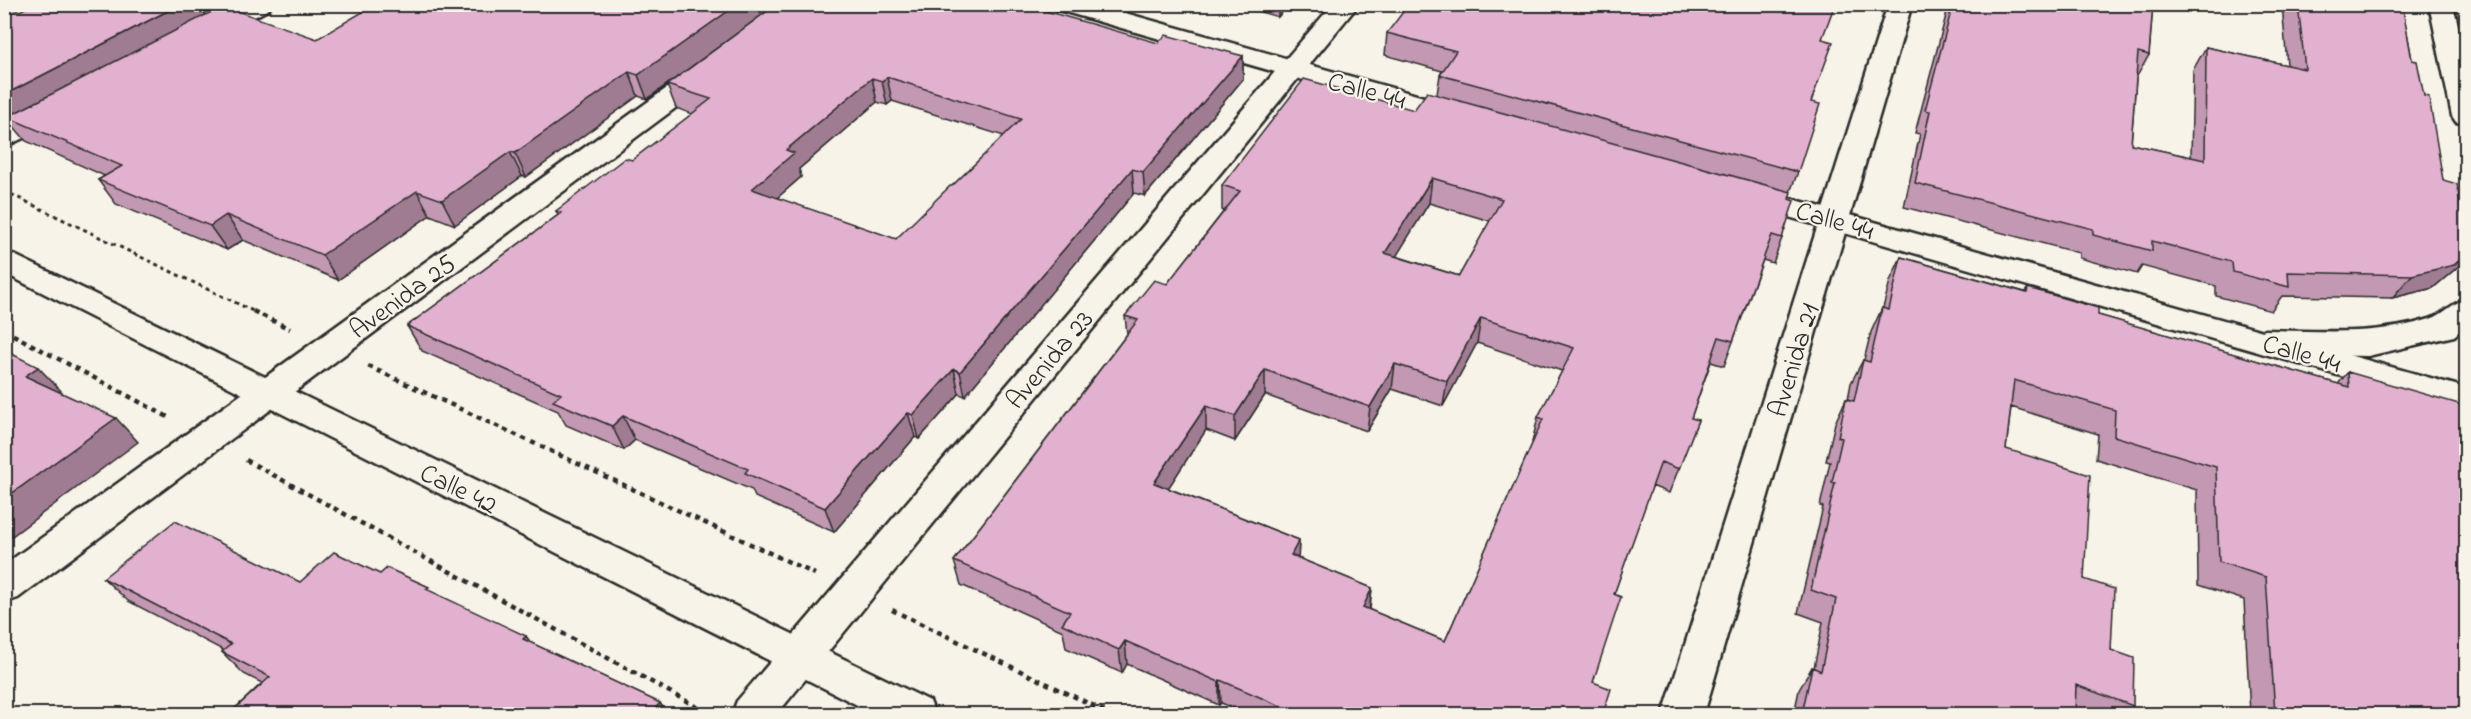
<svg xmlns="http://www.w3.org/2000/svg" width="2471" height="719" viewBox="0 0 2471 719" font-family="'Indie Flower',sans-serif">
	<style>
		.lines { fill: none; stroke-linecap: round; stroke-linejoin: round }
		.minor-casing { stroke: #2b2b2b; stroke-width: 5 }
		.tertiary-casing { stroke: #2b2b2b; stroke-width: 5 }
		.secondary-casing { stroke: #2b2b2b; stroke-width: 5 }
		.path-far1 { stroke: #2b2b2b; stroke-width: 3; stroke-dasharray: 4 4; stroke-linecap: butt }
		.path { stroke: #2b2b2b; stroke-width: 4.5; stroke-dasharray: 5 5; stroke-linecap: butt }
		.minor { fill: #f7f3e8; fill-rule: evenodd }
		.tertiary { fill: #f7f3e8; fill-rule: evenodd }
		.secondary { fill: #f7f3e8; fill-rule: evenodd }
		.wall { fill: #c398b3; stroke: #2b2b2b; stroke-width: 1.5; fill-rule: evenodd }
		.shaded-wall { fill: #9f7c92; stroke: #2b2b2b; stroke-width: 1.5 }
		.building { fill: #e3b1d0; stroke: #2b2b2b; stroke-width: 1.5; fill-rule: evenodd }
		.labels { text-anchor: middle; stroke-width: 4.5; stroke-linejoin: round; paint-order: stroke }
		.street-label { font-size: 27px; fill: #2b2b2b; stroke: #f7f3e8 }
	</style>
	<rect width="100%" height="100%" fill="#f7f3e8"/>
	<filter id="ink" filterUnits="userSpaceOnUse"><feTurbulence type="fractalNoise" baseFrequency=".0167" numOctaves="2"/><feDisplacementMap in="SourceGraphic" scale="12" xChannelSelector="R" yChannelSelector="G"/><feConvolveMatrix kernelMatrix="1 2 1 2 8 2 1 2 1" color-interpolation-filters="sRGB"/></filter>
	<g filter="url(#ink)">
		<g class="lines">
			<defs>
				<path id="minor" d="M241 4H272L269 9 214 39 205 42 196 39 192 34 196 29Z
					M1333 4H1359L777 714H732L737 701Z
					M1888 4H1912L1704 714H1663Z
					M708 63 717 65 721 71 717 77 18 598 4 603V565L699 65Z
					M59 103 69 105 73 111 69 117 4 147V128Z"/>
				<path id="tertiary" d="M1052 4H1093L1470 110 1474 116 1470 122 1460 124 1450 122 1055 9Z
					M1750 187 2466 388V412L1740 203 1735 196 1740 189Z"/>
				<path id="secondary" d="M2429 4H2453L2466 60V124L2456 122 2452 116Z
					M4 250 930 701 935 714H875L4 273Z
					M2466 299V326L2454 336 2368 356 2265 354 2253 350 2249 342 2253 334 2265 330C2321 331 2376 336 2430 319 2443 315 2452 303 2466 299Z"/>
			</defs>
			<use href="#minor" class="minor-casing"/>
			<use href="#tertiary" class="tertiary-casing"/>
			<use href="#secondary" class="secondary-casing"/>
			<path class="path-far1" d="M4 191 257 313"/>
			<path class="path" d="M253 311 290 329
				M4 330 168 417
				M368 366 815 574
				M246 460 710 714
				M892 610 1111 714"/>
			<use href="#minor" class="minor"/>
			<use href="#tertiary" class="tertiary"/>
			<use href="#secondary" class="secondary"/>
		</g>
		<path class="wall" d="M1232 4H1289L1278 17Z
			M1949 4H2153L2149 55 2136 78 2131 144 2191 157 2193 70 2206 47 2287 65 2282 4H2402L2412 60 2424 96 2443 180 2460 265 2433 288 2392 298 2282 296 2271 311 2216 296V286L2142 266 2137 274 2079 258V253L1904 207 1920 134 1915 133Z
			M4 8 20 11H203L205 14 317 39 1158 43 1243 56V79L1145 196 1134 193 965 396 959 394 919 439 915 437 834 532 755 497 752 490 635 440 624 450 566 425 558 411 422 351 407 326 558 215 556 211 632 160 692 114 676 108 667 85 714 50 647 99 638 96 526 177 522 176 455 225 430 215 338 280 243 240 227 250 116 204 98 180 105 176 26 141 10 122 4 125ZM892 101 1004 136 952 186 896 239 777 198 801 177 799 169 877 102 887 105Z
			M1387 33 1822 39 1798 172 1790 192 1782 238 1773 263 1763 260 1724 366 1711 362 1691 418 1698 420 1669 493 1652 486 1614 594 1593 682 1603 714H1248L1221 703 1219 705 1127 664 1122 673 1066 648 1063 631 961 585 954 561 1127 334 1125 316 1167 284 1224 211 1222 210V185L1414 110 1437 94 1440 75 1442 71 1385 55ZM1429 203 1490 221 1459 276 1396 256ZM1477 343 1562 371 1538 417 1532 442H1533L1445 641 1370 610 1372 588 1298 558 1299 540 1168 488 1206 430 1235 441 1265 395 1367 431 1392 389 1443 406Z
			M1901 257 2025 292 2028 288 2098 315 2338 384 2348 372 2466 714H2250L2244 600 2198 585 2197 490 2096 459 2098 434 2011 407 2006 449 2084 579 2133 706 2125 714H1794L1799 690 1812 667 1814 668 1823 622 1798 613 1823 507 1820 506 1830 462 1826 461 1835 423 1846 399H1848L1851 383 1863 360H1864L1871 332 1882 308H1883L1890 281Z
			M380 574 433 593 531 643 660 703 667 714H229L262 683 244 674 222 652 223 650 128 601 103 578 300 582Z"/>
		<path class="shaded-wall" d="M181 4H215L203 11 208 18 7 117 10 122 4 125V95Z
			M738 4H777L647 99 638 75Z
			M1278 4H1289L1278 17Z
			M1243 56V79L1145 196 1143 172Z
			M629 72 638 96 526 177 515 153Z
			M887 77 892 101 887 105 882 81Z
			M872 78 877 102 799 169 801 177 760 213 752 189 786 150Z
			M510 152 522 176 455 225 442 200Z
			M1132 169 1134 193 965 396 960 372Z
			M1432 178 1429 203 1383 278 1385 253Z
			M417 191 430 215 338 280 322 255Z
			M226 215 243 240 227 250 210 226Z
			M2466 254V258L2460 265 2433 288 2392 298 2412 275Z
			M1481 318 1477 343 1443 406 1447 381Z
			M1395 364 1392 389 1367 431 1370 407Z
			M38 367 61 391 48 400 25 376Z
			M954 369 959 394 919 439 913 415Z
			M1265 370V395L1235 441V416Z
			M1206 406V430L1156 507 1154 483Z
			M908 413 915 437 834 532 825 508Z
			M623 416 635 440 624 450 612 426Z
			M116 418 138 442 8 539 4 536V499Z
			M1299 540 1298 564 1291 555Z
			M1372 588 1369 611 1363 607Z
			M526 636 542 658 523 639Z
			M1125 641 1127 664 1122 673 1119 650Z
			M1220 680 1221 703 1219 705V682Z
			M660 703 667 714H650Z"/>
		<path class="building" d="M32 4H181L4 95V8L8 7 20 11Z
			M376 4H738L638 75 629 72 515 153 510 152 442 200 417 191 322 255 226 215 210 226 98 180 122 166 7 117 223 6 317 39Z
			M777 4H1021L1158 43 1166 35 1243 56 1143 172 1132 169 960 372 954 369 913 415 908 413 825 508 745 473 748 469 623 416 612 426 553 401 561 394 407 326 561 213 556 211 625 158 632 160 711 99 667 85ZM887 77 1021 119 952 186H950L896 239 752 189 794 153 786 150 872 78 882 81Z
			M1409 4H1835L1822 39 1833 42 1811 102 1820 104 1798 172 1440 75 1456 51 1387 33Z
			M1953 4H2153L2149 55 2138 52 2131 144 2205 160 2206 47 2305 69 2298 4H2402L2412 60 2417 61 2424 96 2429 97 2443 180 2457 184 2463 218 2466 219V254L2454 265 2412 275 2288 272 2289 287 2233 272 2232 262 2152 241V251L2093 235V229L1915 183 1930 111 1925 110Z
			M1304 79 1414 110 1427 92 1791 192 1789 199 1794 201 1782 238 1772 235 1733 341 1719 337 1691 418 1698 420 1679 469 1661 462 1614 594 1621 597 1593 682 1611 689 1603 714H1299L1220 680 1219 682 1125 641 1119 650 1062 624 1070 612 954 561 1138 320 1125 316 1154 280 1167 284 1240 191 1222 185ZM1432 178 1502 199 1459 276 1385 253ZM1481 318 1574 348 1538 417 1543 419 1445 641 1363 607 1372 588 1291 555 1299 540 1154 483 1206 406 1235 416 1265 370 1370 407 1395 364 1447 381Z
			M1901 257 2027 293 2028 288 2098 308V315L2349 387 2348 372 2466 406V714H2275L2266 577 2219 562 2216 467 2114 436 2115 410 2014 380 2006 449 2090 475 2084 579 2114 589 2111 650 2134 658 2133 706 2076 685 2075 714H1802L1812 667 1821 671 1836 599 1811 590 1835 483 1832 482 1842 438 1838 437 1846 399 1854 401 1863 360 1870 362 1882 308 1889 310Z
			M4 350 38 367 25 376 116 418 4 499Z
			M175 521 300 582 334 552 380 574 387 568 429 587 426 589 526 636 523 639 660 703 650 714H229L270 677 222 652 231 644 103 578Z"/>
	</g>
	<g class="labels">
		<g class="street-label">
			<text transform="translate(1367 90) rotate(15)" y="9">Calle 44</text>
			<text transform="translate(1835 220) rotate(16)" y="9">Calle 44</text>
			<text transform="translate(402 296) rotate(-36)" y="9">Avenida 25</text>
			<text transform="translate(2302 353) rotate(16)" y="9">Calle 44</text>
			<text transform="translate(1049 359) rotate(-50)" y="9">Avenida 23</text>
			<text transform="translate(1793 360) rotate(-73)" y="9">Avenida 21</text>
			<text transform="translate(459 488) rotate(26)" y="9">Calle 42</text>
		</g>
	</g>
	<rect width="2471" height="719" fill="none" stroke="#f7f3e8" stroke-width="24"/>
	<rect x="12" y="12" width="2447" height="695" fill="none" stroke="#2b2b2b" stroke-width="2" filter="url(#ink)"/>
</svg>
